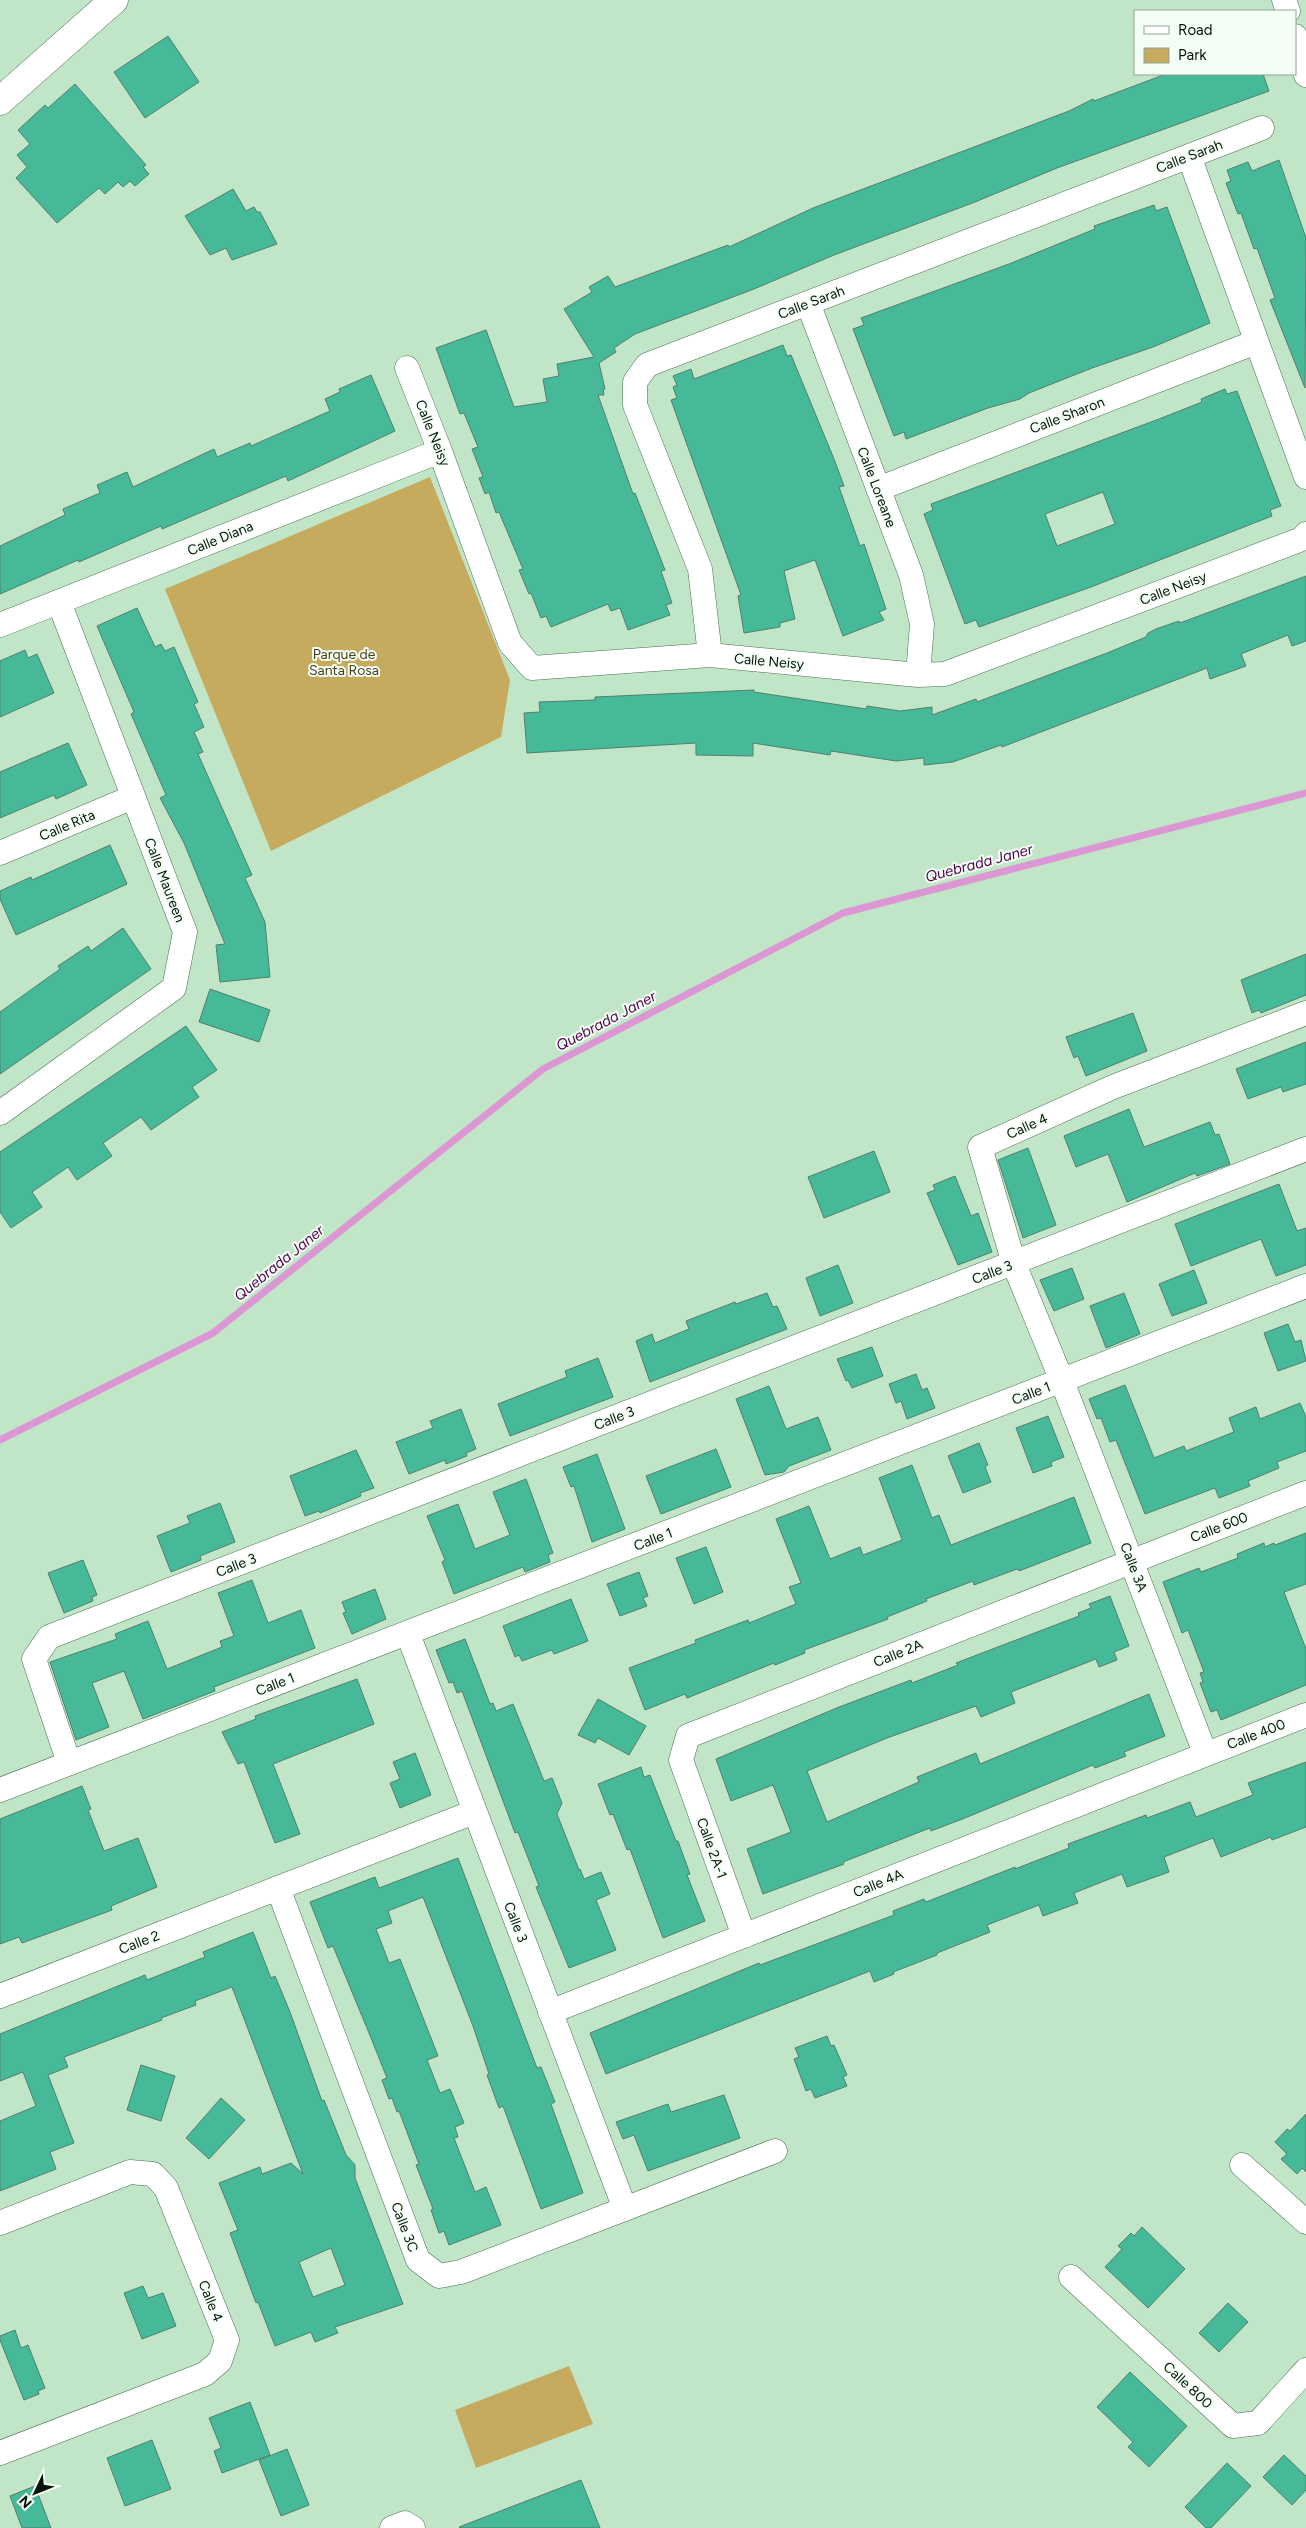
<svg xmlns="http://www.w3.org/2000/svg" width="1306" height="2528" viewBox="0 0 1306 2528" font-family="Figtree,sans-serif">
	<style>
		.green { fill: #c6ab5e }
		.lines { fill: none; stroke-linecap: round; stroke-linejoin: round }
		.stream { stroke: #db96d3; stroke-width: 7 }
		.building { fill: #46b998; stroke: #507f6f; fill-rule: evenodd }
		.minor-casing { stroke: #4c6e53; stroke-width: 25 }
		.secondary-casing { stroke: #4c6e53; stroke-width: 29 }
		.minor { stroke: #fff; stroke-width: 24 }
		.secondary { stroke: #fff; stroke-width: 28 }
		.labels { text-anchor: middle; stroke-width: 4; stroke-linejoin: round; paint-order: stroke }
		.street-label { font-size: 14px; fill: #061309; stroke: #f3fff5 }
		.park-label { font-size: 14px; fill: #4b3e18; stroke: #f3fff5 }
		.water-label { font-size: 15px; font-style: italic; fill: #560052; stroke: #f3fff5 }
	</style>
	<rect width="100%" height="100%" fill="#c0e6c7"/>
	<path class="green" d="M430 477 510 680 501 737 271 851 165 589Z
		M569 2366 593 2424 476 2468 455 2410Z"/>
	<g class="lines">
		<path class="stream" d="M0 1440 213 1333 543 1069 843 913 1306 793"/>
	</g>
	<path class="building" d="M168 36 199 82 145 118 114 72Z
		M1166 74H1263L1269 91 1057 168 975 202 834 255 754 289 635 334 614 348 616 352 599 363 605 389H603L604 395H598L633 494 635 493 665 570 661 571 672 603 666 605 670 615 628 630 620 608 611 611 608 604 551 627 546 616 541 618 531 593 529 594 519 570 523 569 499 512 496 513 489 492 485 494 479 478 483 477 472 449 478 447 464 413 460 414 436 348 486 330 514 407 547 402 543 379 559 376 557 364 594 357 564 309 592 292 589 287 608 276 615 287 728 245 729 247 813 208 1069 111 1093 99 1094 101Z
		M75 84 146 165 143 167 149 174 135 186 130 181 123 187 118 182 105 194 99 188 57 223 16 178 27 167 17 155 30 144 18 130 45 105 48 108Z
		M1279 160 1306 238 1305 388 1270 300 1275 298 1257 248 1254 249 1241 213 1238 214 1226 183 1231 181 1227 170 1248 162 1252 171Z
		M233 189 246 211 254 207 257 212H260L277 244 232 260 226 248 210 255 185 216Z
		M1154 205 1156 211 1167 207 1210 323 1153 347 1092 368 1029 393 1020 399 988 408 906 439 904 432 894 436 853 329 864 325 861 318 1009 264 1095 229 1094 226Z
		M783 345 787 356 791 355 834 459 844 486 839 487 860 546 864 544 886 609 879 612 884 620 843 636 815 560 784 571 795 619 780 623V627L744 633 738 596 741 595 671 400 677 398 673 387 677 385 673 376 691 369 694 379Z
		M371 375 395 431 288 481 286 476 162 529 161 526 79 562 78 560 0 594V546L65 515 63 509 100 493 97 485 127 472 133 487 214 449 217 457 250 443 251 446 330 411 325 399 340 392 339 389Z
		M1225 389 1227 394 1237 391 1281 506 1270 510 1272 516 1091 587 979 627 976 620 965 624 924 514 933 510 931 504 1159 419 1202 402 1201 399ZM1103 492 1115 524 1057 546 1045 514Z
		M1306 576V641L1292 646 1288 635 1241 654 1246 666 1210 679 1207 668 1002 747 1001 745 953 762 924 765V758L896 761 831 751 830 755 753 743V756L696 755V743L527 753 524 713 540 712 539 702 595 700V697L754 690V692L866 709 867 706 900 711 932 707V715L976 699 977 702 1107 653 1146 637 1148 633 1156 629 1179 621 1180 623Z
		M137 608 155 647 161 644 165 651 174 647 198 702 194 704 204 727 194 732 203 752 198 754 252 875 245 878 265 922 270 977 220 982 216 945 225 944 184 843 160 798 166 795 131 714 134 712 97 626Z
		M25 650 28 658 37 654 54 693 0 717V661Z
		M68 743 87 785 56 799 54 795 0 818V772Z
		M110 845 127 884 16 935 0 899V891L31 877 32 880Z
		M123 928 151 969 0 1074V1012L60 969 58 966 88 946 91 951Z
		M1306 954V995L1261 1013 1259 1010 1252 1013 1241 980Z
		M210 989 270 1010 259 1042 199 1022Z
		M1133 1013 1147 1051 1086 1076 1078 1056 1074 1058 1066 1037Z
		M186 1026 217 1070 192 1087 199 1097 151 1130 141 1117 103 1143 112 1156 77 1180 68 1167 32 1192 42 1207 11 1228 0 1212V1152Z
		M1306 1042V1084L1283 1092 1281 1087 1248 1099 1236 1069Z
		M1129 1109 1144 1147 1210 1122 1215 1135 1219 1134 1230 1164 1197 1176 1195 1173 1127 1202 1108 1154 1076 1167 1064 1136Z
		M1028 1148 1056 1225 1023 1238 998 1160Z
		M874 1151 890 1192 824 1218 808 1177Z
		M955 1176 971 1216 978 1213 992 1252 958 1265 927 1193 935 1190 933 1185Z
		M1279 1184 1297 1231 1306 1228V1265L1276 1276 1261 1239 1191 1266 1175 1224Z
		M838 1265 853 1303 820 1316 806 1278Z
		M1072 1268 1084 1299 1054 1311 1040 1280Z
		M1194 1270 1207 1303 1172 1316 1159 1284Z
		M767 1293 773 1307 777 1306 787 1329 650 1382 636 1341 652 1334 655 1343 689 1329 686 1321 735 1302 736 1304Z
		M1124 1293 1140 1334 1106 1348 1090 1306Z
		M1288 1324 1295 1342 1301 1340 1306 1361 1278 1371 1264 1333Z
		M872 1347 883 1376 852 1388 848 1380 846 1381 837 1359Z
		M598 1358 613 1397 510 1436 498 1404 567 1377 565 1371Z
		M916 1374 922 1390 927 1388 935 1408 907 1419 901 1401 896 1403 889 1384Z
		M1125 1385 1154 1458 1184 1446 1186 1451 1234 1432 1229 1418 1256 1407 1260 1419 1300 1403 1306 1417V1451L1277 1462 1279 1468 1248 1481 1250 1486 1219 1498 1215 1488 1145 1514 1116 1440 1110 1442 1101 1418 1097 1419 1089 1399Z
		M769 1386 786 1429 818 1417 831 1450 789 1466 784 1472 765 1475 736 1399Z
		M461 1409 476 1449 466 1453 467 1456 446 1464 445 1460 409 1474 396 1442 433 1428 430 1421Z
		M1048 1416 1064 1457 1051 1462 1052 1466 1033 1473 1016 1428Z
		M979 1443 988 1465 985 1467 991 1482 963 1493 948 1456Z
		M716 1449 731 1487 661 1514 646 1476Z
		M356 1450 374 1488 360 1493 361 1496 320 1513 319 1511 305 1516 290 1476Z
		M597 1454 625 1529 592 1542 574 1486 571 1487 563 1467Z
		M912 1465 932 1518 939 1515 951 1545 1074 1497 1091 1543 1019 1571 1017 1569 974 1585 973 1581 926 1599 927 1601 887 1617 888 1619 804 1650 805 1653 775 1665 774 1663 687 1698 685 1694 645 1710 629 1668 696 1643 695 1640 748 1620 749 1623 796 1604 789 1587 801 1583 776 1519 809 1506 830 1559 860 1547 863 1555 902 1540 879 1478Z
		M526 1479 553 1553 548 1555 550 1562 525 1572 523 1567 454 1594 442 1562 445 1560 427 1516 458 1504 475 1549 510 1535 493 1492Z
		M220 1503 235 1542 200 1556 201 1560 171 1572 157 1536 190 1523 187 1516Z
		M1306 1533V1584L1284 1592 1306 1649V1685L1221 1720 1217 1710 1211 1712 1200 1683 1203 1682 1200 1673 1204 1672 1188 1630 1182 1633 1163 1582 1199 1568 1201 1572 1238 1558 1237 1554 1264 1543 1265 1547 1274 1543 1275 1545Z
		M706 1547 723 1592 694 1604 676 1558Z
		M83 1560 97 1595 92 1597 93 1601 64 1613 48 1573Z
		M639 1572 648 1596 643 1598 647 1606 620 1616 607 1584Z
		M252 1580 268 1623 301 1610 315 1648 214 1687 215 1691 143 1719 124 1671 92 1683 109 1727 76 1740 50 1662 117 1639 115 1634 148 1621 167 1669 222 1647 220 1641 234 1636 218 1593Z
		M375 1589 386 1619 352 1634 343 1613 346 1612 342 1602Z
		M1110 1596 1129 1646 1114 1652 1117 1660 1099 1667 1096 1659 1011 1692 1015 1703 981 1717 976 1706 887 1738 807 1771 827 1822 919 1782 917 1777 976 1753 980 1764 1149 1694 1165 1736 1124 1752 1126 1756 1095 1768 1093 1765 965 1818 931 1831 930 1828 843 1862 844 1864 763 1894 747 1849 791 1832 773 1785 731 1801 716 1759 839 1707 911 1680 912 1683 958 1665 956 1663 1079 1616 1078 1613 1091 1608 1089 1604Z
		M571 1599 588 1641 554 1654 552 1650 522 1661 519 1655 515 1657 503 1626Z
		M465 1639 490 1704 493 1703 496 1711 513 1704 544 1781 552 1778 562 1803 557 1814 579 1870 580 1869 584 1879 601 1872 610 1894 596 1900 616 1950 569 1968 536 1887 539 1886 518 1832 515 1833 462 1691 457 1693 453 1682 449 1683 436 1650Z
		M357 1679 374 1724 273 1764 300 1834 275 1843 244 1762 238 1764 222 1732 256 1719 255 1716Z
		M598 1699 646 1726 629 1755 598 1738 595 1743 578 1735Z
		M415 1753 431 1795 400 1808 390 1783 400 1779 393 1762Z
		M1306 1762V1827L1272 1840 1271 1837 1221 1857 1213 1838 1164 1857 1169 1872 1127 1887 1122 1874 1074 1893 1078 1903 1043 1916 1039 1905 987 1925 990 1932 937 1953V1955L893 1972 894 1974 874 1982 870 1971 606 2074 590 2033 759 1963 760 1965 894 1915 893 1911 924 1899 926 1902 1015 1867V1869L1069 1848 1068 1844 1146 1815 1147 1818 1190 1802 1196 1817 1253 1795 1248 1783Z
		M641 1767 644 1777 650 1775 676 1841H678L690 1874 687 1875 705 1921 663 1938 630 1849 627 1850 613 1814 610 1815 598 1784Z
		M82 1786 91 1809 88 1810 104 1851 138 1838 157 1887 111 1906 112 1910 66 1927 22 1943 19 1937 0 1944V1819Z
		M458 1858 537 2068 541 2067 555 2102 551 2104 583 2193 541 2209 503 2106 499 2108 487 2075 489 2074 473 2026 423 1897 388 1911 392 1923 376 1929 389 1963 400 1959 438 2056 427 2060 440 2093 450 2089 464 2123 455 2127 458 2137 454 2138 475 2192 486 2187 501 2225 449 2245 444 2231 439 2233 431 2210 433 2209 416 2165 419 2164 399 2111 397 2112 392 2098 389 2099 382 2080 387 2078 369 2033 333 1946 328 1948 310 1902 375 1877 379 1888Z
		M253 1932 271 1978 275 1976 290 2012 322 2101 324 2100 346 2155 355 2165V2178L403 2304 335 2327 338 2333 315 2342 311 2332 275 2346 258 2302 256 2303 230 2233 238 2230 219 2183 260 2167 262 2174 291 2163 303 2174 232 1987 195 2001 196 2005 161 2018 162 2020 64 2057 68 2067 48 2075 74 2143 50 2152 56 2169 0 2191V2121L36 2106 23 2072 0 2081V2034L145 1975 147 1980 205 1957 203 1952ZM331 2248 345 2285 313 2297 299 2262Z
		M827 2036 831 2046 834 2045 847 2075 843 2077 847 2086 815 2098 811 2089 806 2091 794 2059 799 2057 795 2048Z
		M141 2065 175 2076 161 2121 127 2110Z
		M724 2095 740 2138 648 2171 634 2135 623 2139 616 2122 668 2104 671 2112Z
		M221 2098 245 2120 209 2159 186 2138Z
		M1306 2114V2172L1302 2168 1297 2174 1281 2159 1287 2154 1275 2142 1287 2129 1290 2131Z
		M1142 2227 1185 2269 1148 2308 1105 2267 1122 2249 1118 2246 1131 2233 1134 2236Z
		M143 2286 148 2298 163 2293 176 2326 142 2339 124 2293Z
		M1228 2303 1248 2322 1219 2352 1199 2333Z
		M15 2330 21 2348 28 2345 45 2388 38 2391 39 2394 24 2400 0 2340V2336Z
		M1130 2372 1187 2426 1149 2467 1128 2447 1133 2442 1097 2407Z
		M250 2402 270 2455 222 2473 214 2451 221 2448 209 2418Z
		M152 2440 171 2489 125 2506 107 2458Z
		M287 2449 309 2505 281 2516 259 2460Z
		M1284 2455 1306 2476V2490L1292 2505 1263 2477Z
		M1227 2463 1251 2486 1211 2528H1206L1185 2507Z
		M581 2480 600 2528H460L459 2527Z
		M35 2486 51 2528H22L10 2496Z"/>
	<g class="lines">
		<defs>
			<path id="minor" d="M1284 0 1288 11
				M1295 36 1306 75
				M1189 156 1306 477
				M808 303 911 575 922 624 918 675
				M407 368 440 451 510 643 532 668 710 655 918 675 945 674 1302 539 1306 534
				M878 489 1256 342
				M0 625 440 451
				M710 655 700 569 635 405V382L647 365 1262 128
				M0 853 133 797
				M0 1113 174 988 185 932 59 602
				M408 1634 625 2209
				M1205 1753 1062 1381 1014 1264 980 1147 1113 1087 1306 1013
				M69 1763 34 1659 49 1637 1306 1149
				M0 1790 1306 1286
				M278 1888 418 2260 439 2276 461 2272 775 2151
				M744 1936 681 1760 688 1736 1306 1493
				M0 1996 474 1812
				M550 2012 1306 1715
				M1242 2165 1306 2222
				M0 2223 130 2172 153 2174 166 2188 227 2340 220 2361 205 2374 0 2453
				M1071 2277 1233 2426 1258 2423 1306 2370
				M392 2528 405 2523 413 2528"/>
			<path id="secondary" d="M0 101 114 0"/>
		</defs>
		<use href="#minor" class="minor-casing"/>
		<use href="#secondary" class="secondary-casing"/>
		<use href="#minor" class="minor"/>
		<use href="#secondary" class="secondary"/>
	</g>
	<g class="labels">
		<g class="street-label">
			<text transform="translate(1189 156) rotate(-21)" y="5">Calle Sarah</text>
			<text transform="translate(811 302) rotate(-21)" y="5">Calle Sarah</text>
			<text transform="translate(1067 415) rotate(-21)" y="5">Calle Sharon</text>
			<text transform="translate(433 433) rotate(68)" y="5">Calle Neisy</text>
			<text transform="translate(877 487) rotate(69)" y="5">Calle Loreane</text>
			<text transform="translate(220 538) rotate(-22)" y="5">Calle Diana</text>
			<text transform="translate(1173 588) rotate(-21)" y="5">Calle Neisy</text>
			<text transform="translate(769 661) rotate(5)" y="5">Calle Neisy</text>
			<text transform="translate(67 825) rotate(-23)" y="5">Calle Rita</text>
			<text transform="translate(165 880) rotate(69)" y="5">Calle Maureen</text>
			<text transform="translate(1027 1126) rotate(-24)" y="5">Calle 4</text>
			<text transform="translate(992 1272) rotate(-21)" y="5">Calle 3</text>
			<text transform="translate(1031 1393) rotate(-21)" y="5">Calle 1</text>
			<text transform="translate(614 1418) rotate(-21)" y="5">Calle 3</text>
			<text transform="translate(1219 1527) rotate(-21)" y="5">Calle 600</text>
			<text transform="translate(653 1539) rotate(-21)" y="5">Calle 1</text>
			<text transform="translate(236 1565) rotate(-21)" y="5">Calle 3</text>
			<text transform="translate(1134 1567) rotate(69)" y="5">Calle 3A</text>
			<text transform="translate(898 1653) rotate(-22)" y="5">Calle 2A</text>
			<text transform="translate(275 1684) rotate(-21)" y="5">Calle 1</text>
			<text transform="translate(1256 1734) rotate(-21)" y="5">Calle 400</text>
			<text transform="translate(712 1848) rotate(70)" y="5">Calle 2A-1</text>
			<text transform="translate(878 1883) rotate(-22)" y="5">Calle 4A</text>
			<text transform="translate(516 1922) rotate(69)" y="5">Calle 3</text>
			<text transform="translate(139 1942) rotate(-21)" y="5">Calle 2</text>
			<text transform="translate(405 2227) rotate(69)" y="5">Calle 3C</text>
			<text transform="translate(211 2301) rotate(68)" y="5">Calle 4</text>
			<text transform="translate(1188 2385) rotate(43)" y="5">Calle 800</text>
		</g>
		<g class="park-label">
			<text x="344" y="659">Parque de<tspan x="344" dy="16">Santa Rosa</tspan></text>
		</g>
		<g class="water-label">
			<text transform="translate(979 863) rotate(-15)" y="5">Quebrada Janer</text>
			<text transform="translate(606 1021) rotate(-28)" y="5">Quebrada Janer</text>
			<text transform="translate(279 1263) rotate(-39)" y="5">Quebrada Janer</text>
		</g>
	</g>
	<rect x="1134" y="10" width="162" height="65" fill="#f3fff5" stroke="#94a197"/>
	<rect x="1144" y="26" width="25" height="8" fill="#ffffff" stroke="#94a197"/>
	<text x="1178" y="35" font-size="15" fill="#061309">Road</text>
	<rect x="1144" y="48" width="25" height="15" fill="#c6ab5e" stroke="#94a197"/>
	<text x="1178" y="60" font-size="15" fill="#061309">Park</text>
	<g transform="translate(35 2493) rotate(227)" stroke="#f3fff5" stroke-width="4" paint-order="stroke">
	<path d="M0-4L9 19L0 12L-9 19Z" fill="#061309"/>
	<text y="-8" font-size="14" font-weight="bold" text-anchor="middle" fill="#061309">N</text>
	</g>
</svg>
